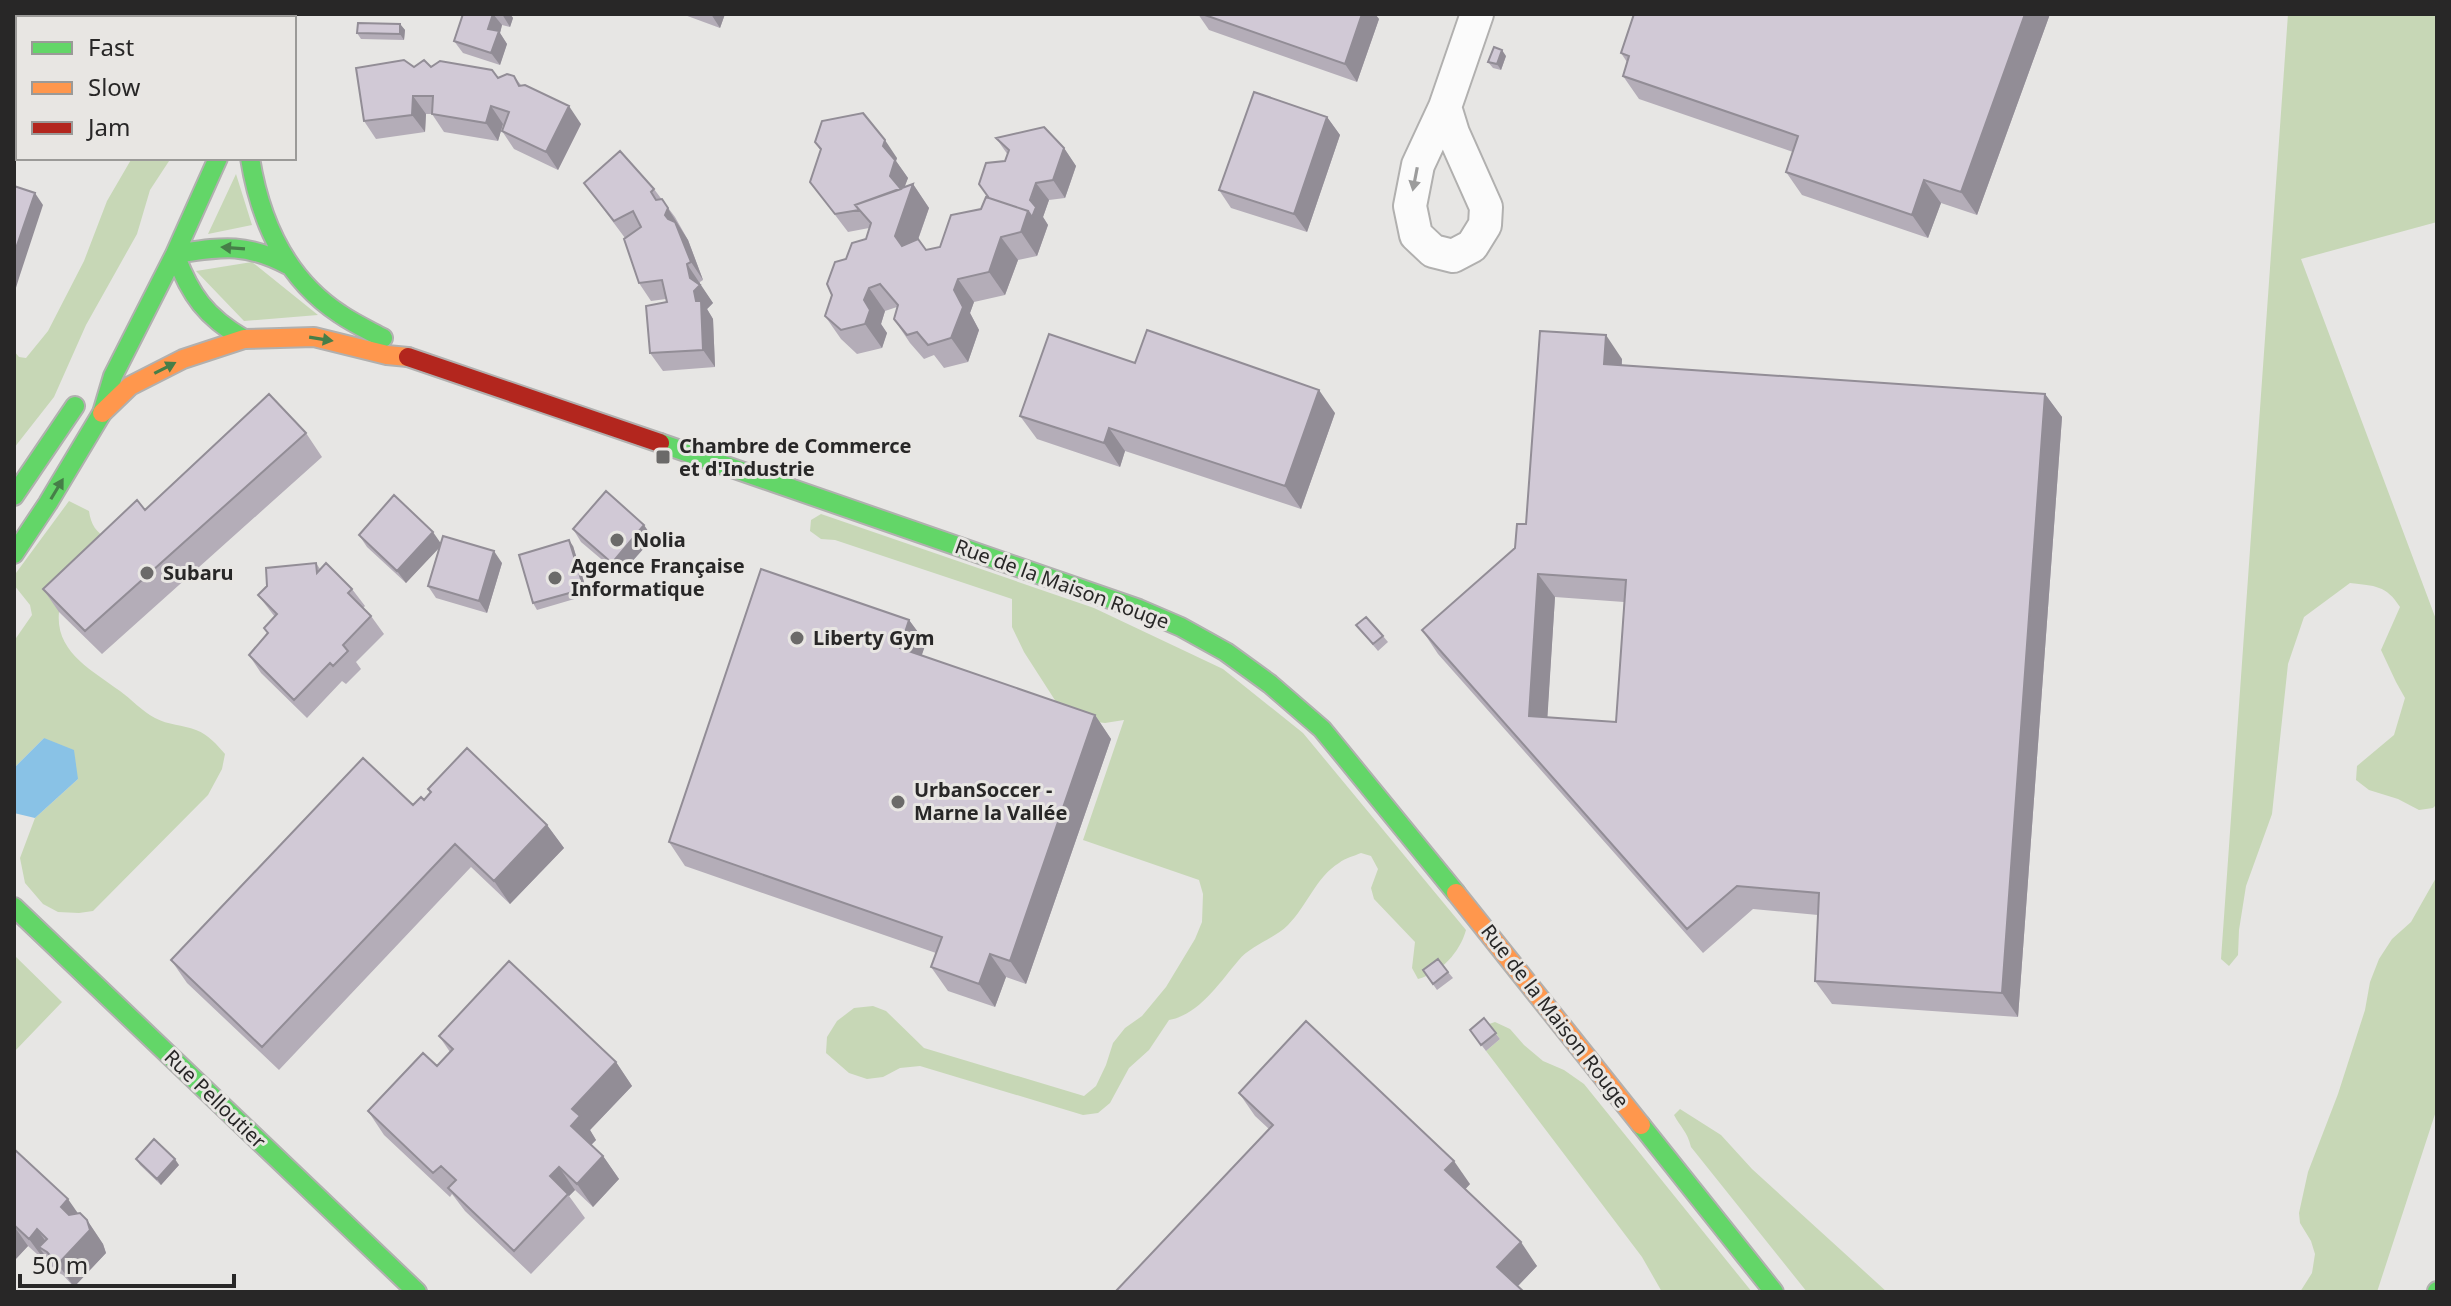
<svg xmlns="http://www.w3.org/2000/svg" width="2451" height="1306" viewBox="0 0 2451 1306" font-family="'Noto Sans',sans-serif">
	<style>
		.green { fill: #c7d7b6 }
		.water { fill: #89c2e6 }
		.lines { fill: none; stroke-linecap: round; stroke-linejoin: round }
		.street-casing { stroke: #b1b0af; stroke-width: 36 }
		.fast-casing { stroke: #b1b0af; stroke-width: 22 }
		.slow-casing { stroke: #b1b0af; stroke-width: 22 }
		.jam-casing { stroke: #b1b0af; stroke-width: 22 }
		.street { stroke: #fbfbfb; stroke-width: 32 }
		.fast { stroke: #63d668; stroke-width: 18 }
		.slow { stroke: #ff974d; stroke-width: 18 }
		.jam { stroke: #b3261e; stroke-width: 18 }
		.wall { fill: #b4adb8; fill-rule: evenodd }
		.shaded-wall { fill: #928d96 }
		.building { fill: #d1c9d6; stroke: #928d96; stroke-width: 2; fill-rule: evenodd }
		.oneway { fill: #9c9c9c }
		.oneway2 { fill: #467e48 }
		.poi-dot { fill: #6b6a69; stroke: #e8e6e3; stroke-width: 3 }
		.labels { text-anchor: middle; stroke-width: 6; stroke-linejoin: round; paint-order: stroke }
		.poi-label { font-size: 20px; font-weight: bold; fill: #282727; stroke: #e8e6e3; text-anchor: start }
		.street-label { font-size: 20px; fill: #282727; stroke: #e8e6e3 }
	</style>
	<rect width="100%" height="100%" fill="#e7e6e4"/>
	<path class="green" d="M2288 14H2437V222L2301 259 2437 622V804L2433 808 2419 810 2398 799 2369 790 2356 780 2357 766 2394 735 2405 698 2396 682 2381 650 2400 607C2386 585 2375 586 2350 583L2304 617 2288 664 2272 814 2246 886 2239 930 2238 955 2229 966 2221 959Z
		M132 158H171L150 190 137 234 86 325 54 397 14 448V351L19 357 26 358 48 331 84 261 107 201Z
		M236 174 252 225 208 234Z
		M252 262 318 315 244 321 196 271Z
		M69 501 89 511C91 525 96 532 108 539L59 612C55 652 92 670 120 691 131 699 142 711 155 718 168 725 183 725 196 730 209 735 216 744 225 754L222 769 208 795 93 911 79 913 58 912 43 904 25 883 20 858 35 818 78 779 44 738 14 768V641L32 615 30 605 14 585 16 573Z
		M821 514 1094 608 1223 669 1303 733 1466 930C1460 952 1441 973 1418 979L1412 968 1415 942 1374 899 1371 888 1378 869 1371 856 1361 853C1354 856 1345 858 1339 863 1316 877 1307 906 1288 925 1274 939 1251 945 1238 961 1220 982 1199 1015 1169 1020L1149 1050 1129 1068 1110 1103 1098 1113 1083 1115 920 1066 900 1068 883 1077 867 1079 849 1073 826 1053 827 1037 837 1021 854 1008 873 1006 886 1011 924 1048 1084 1096 1096 1086 1106 1065 1113 1043 1125 1028 1142 1016 1166 987 1195 939 1202 922 1203 894 1199 880 1083 840 1124 720 1105 723 1088 721 1060 708 1024 652 1012 627V599L835 540 821 539 810 531 811 520Z
		M2437 876V1108L2377 1292H2300L2312 1273 2315 1254 2311 1241 2300 1223 2299 1213 2308 1172 2338 1094 2365 1010 2370 982 2379 959 2392 939 2411 922Z
		M14 955 62 1002 14 1052Z
		M1495 1022 1510 1029 1524 1045 1543 1061 1564 1070 1584 1084 1752 1292H1662L1642 1257 1486 1051 1500 1039 1489 1024Z
		M1680 1109 1721 1135 1752 1169 1887 1292H1807L1691 1147C1687 1131 1681 1128 1674 1115Z"/>
	<path class="water" d="M44 738 74 750 78 779 35 818 14 813V768Z"/>
	<g class="lines">
		<defs>
			<path id="street" d="M1445 107 1453 133 1486 207 1485 225 1472 246 1453 256 1433 251 1416 235 1410 206 1418 165 1445 107 1477 14"/>
			<path id="fast" d="M283 18 284 14
				M250 158C260 221 285 278 340 314 353 323 368 330 383 338
				M175 254C222 247 244 242 288 265
				M175 254C190 295 206 317 244 339
				M660 443 1139 609 1181 627 1226 652 1270 684 1322 729 1456 893
				M14 496 75 406
				M14 554 48 503 102 413 113 376 175 254 218 158
				M14 907 417 1292
				M1641 1125 1774 1292
				M2437 1291V1292"/>
			<path id="slow" d="M102 413 130 386 183 359 244 339 314 337 387 355 408 357
				M1456 893 1641 1125"/>
			<path id="jam" d="M408 357 660 443"/>
		</defs>
		<use href="#street" class="street-casing"/>
		<use href="#fast" class="fast-casing"/>
		<use href="#slow" class="slow-casing"/>
		<use href="#jam" class="jam-casing"/>
		<use href="#street" class="street"/>
		<use href="#fast" class="fast"/>
		<use href="#slow" class="slow"/>
		<use href="#jam" class="jam"/>
	</g>
	<path class="wall" d="M463 14H510L513 18 510 27 502 25 500 33 507 44 500 65 463 53 454 41Z
		M682 14H725L720 28Z
		M1198 14H1375L1379 19 1357 82 1209 30Z
		M2050 14 1977 215 1941 203 1928 238 1802 195 1786 172 1793 152 1639 99 1623 76 1627 62 1621 53Z
		M400 24 405 30 404 40 361 39 357 33Z
		M1506 56 1501 70 1493 68 1488 62Z
		M414 67H431L498 78 514 76 521 85 581 124 558 170 514 149 502 131 503 124 498 141 444 132 432 114H426L425 132 376 139 364 121Z
		M1327 117 1340 135 1307 232 1231 208 1219 190Z
		M996 138 1064 148 1076 166 1065 198 1049 200 1043 217 1048 225 1037 256 1018 260 1005 295 974 302 970 313 979 330 968 362 944 368 934 355 924 359 910 343 894 319 897 307 885 311 881 324 887 333 882 348 857 354 841 339 825 316 846 259 866 239 869 228 848 232 810 182 821 151 815 142 897 158 896 161 908 178 904 187 913 184 929 208 918 240 926 250 940 247 981 209 989 198 1008 155Z
		M584 183 654 189 675 217 688 240 703 280 700 282V285L713 303 707 309 713 319 715 367 663 371 650 353 667 302 666 299 651 301 639 283 625 238Z
		M1622 359V365L2045 394 2062 417 2018 1017 1832 1004 1815 981 1818 915 1753 909 1703 953 1438 654 1422 630 1515 548 1526 524ZM1555 597 1624 602 1616 722 1547 718Z
		M1135 363 1335 413 1301 509 1125 451 1120 467 1037 439 1020 416Z
		M306 433 322 457 102 654 59 612 43 589 145 510Z
		M573 529 653 538 620 575 581 542Z
		M359 535 441 543 502 563 487 613 436 598 428 586 439 547 406 583 367 547Z
		M573 546 588 595 537 610 533 603Z
		M316 563 320 569 352 589 365 606 363 608 371 616 384 634 356 662 361 669 346 684 342 681 307 718 261 673 249 655 267 633 275 617 258 595Z
		M909 620 926 643 921 656 1095 715 1111 739 1026 984 1006 977 995 1007 948 991 931 967 936 953 685 866 669 842Z
		M1356 625 1383 636 1388 642 1378 651Z
		M428 789 547 825 564 848 510 904 471 867 279 1070 187 983 171 960 413 805 424 800 430 793Z
		M1423 970 1448 972 1453 978 1437 990Z
		M1484 1018 1500 1039 1486 1051 1470 1030Z
		M439 1036 616 1062 632 1086 590 1130 596 1140 591 1145 603 1156 619 1179 593 1207 575 1190 569 1196 585 1218 531 1274 465 1211 452 1194 450 1197 384 1135 368 1111 437 1066 450 1052Z
		M1239 1093 1470 1184 1465 1189 1537 1266 1518 1286 1269 1129 1255 1116Z
		M14 1149 78 1214 87 1220 103 1244 106 1253 74 1287 63 1275 55 1271 48 1260 46 1262 28 1246 14 1261Z
		M136 1159 179 1165 161 1185 140 1165Z"/>
	<path class="shaded-wall" d="M493 14 502 25 500 33 507 44 500 65 491 53 488 29Z
		M502 14H510L513 18 510 27Z
		M711 14H725L720 28Z
		M1362 14H1375L1379 19 1357 82 1345 64Z
		M2025 14H2050L1977 215 1961 192Z
		M400 24 405 30 404 40 400 34Z
		M1502 50 1506 56 1501 70 1497 64Z
		M413 96 426 114 425 132 412 115Z
		M491 106 503 124 498 141 486 123Z
		M569 106 581 124 558 170 546 152Z
		M1327 117 1340 135 1307 232 1294 214Z
		M885 140 897 158 896 161 908 178 902 194 890 176 883 146Z
		M1064 148 1076 166 1065 198 1053 180Z
		M1924 180 1941 203 1928 238 1912 215Z
		M1036 183 1049 200 1043 217 1048 225 1037 256 1021 232Z
		M913 184 929 208 911 259 895 236Z
		M35 193 43 205 19 278 14 272V254Z
		M662 199 688 240 703 280 691 262 678 233 665 215Z
		M1001 237 1018 260 1005 295 989 272Z
		M687 264 713 303 707 309 713 319 715 367 703 350 696 301Z
		M14 272 19 278 15 291 14 290Z
		M958 279 974 302 970 313 979 330 968 362 951 338 954 290Z
		M869 288 885 311 881 324 887 333 882 348 865 324 864 300Z
		M1606 335 1622 359 1620 387 1604 364Z
		M1319 390 1335 413 1301 509 1285 486Z
		M2045 394 2062 417 2018 1017 2002 993Z
		M1109 428 1125 451 1120 467 1104 443Z
		M644 525 653 538 620 575 612 563Z
		M433 532 442 545 406 583 397 571Z
		M569 540 573 546 588 595 584 589Z
		M494 551 502 563 487 613 479 601Z
		M1538 574 1555 597 1546 740 1529 716Z
		M909 620 926 643 916 672 900 648Z
		M1095 715 1111 739 1026 984 1010 961Z
		M547 825 564 848 510 904 494 881Z
		M990 954 1006 977 995 1007 979 984Z
		M616 1062 632 1086 590 1130 596 1140 587 1149 571 1126 572 1109Z
		M603 1156 619 1179 593 1207 577 1184Z
		M175 1159 179 1165 161 1185 157 1179Z
		M1454 1161 1470 1184 1461 1194 1445 1170Z
		M559 1167 575 1190 569 1196 550 1176Z
		M68 1199 84 1222 77 1231 61 1207Z
		M87 1220 103 1244 106 1253 74 1287 58 1264Z
		M14 1226 28 1246 14 1261Z
		M37 1229 54 1253 39 1247 48 1260 46 1262 29 1239Z
		M1521 1242 1537 1266 1514 1290 1497 1267Z"/>
	<path class="building" d="M463 14H493L488 29 499 31 491 53 454 41Z
		M1202 14H1362L1345 64Z
		M1634 14H2025L1961 192 1924 180 1912 215 1786 172 1798 136 1623 76 1629 56 1621 53Z
		M358 23 400 24V34L357 33Z
		M1494 47 1502 50 1497 64 1488 62Z
		M404 60 414 67 424 60 431 67 440 61 492 70 498 78 507 74 514 76 519 86 525 85 569 106 546 152 502 131 509 112 491 106 486 123 432 114 433 96H413L412 115 364 121 356 68Z
		M1254 92 1327 117 1294 214 1219 190Z
		M863 113 885 140 883 146 895 160 890 176 901 189 855 205 859 210 835 214 810 182 821 149 815 142 822 121Z
		M1044 127 1064 148 1053 180 1036 183 1030 200 1036 207 1032 217 1028 211 989 198 979 184 986 163 1005 161 1009 150 996 138Z
		M620 151 654 189 651 192 656 200 662 199 668 208 665 215 668 219 675 222 691 262 687 264 690 278 700 285 694 291 696 301H701L703 350 650 353 646 306 667 302 662 280 639 283 624 239 641 227 633 211 614 221 584 183Z
		M913 184 895 236 902 246 918 239 926 250 940 247 951 215 981 209 986 197 1028 211 1021 232 1001 237 989 272 958 279 954 290 963 307 951 338 928 345 917 332 907 335 894 319 898 305 880 284 869 288 864 300 870 310 865 324 841 330 825 316 832 295 827 284 835 262 846 259 852 243 866 239 871 223 855 205Z
		M14 186 35 193 14 254Z
		M1147 330 1319 390 1285 486 1109 428 1104 443 1020 416 1049 334 1135 363Z
		M1540 331 1606 335 1604 364 2045 394 2002 993 1815 981 1819 893 1737 886 1687 929 1422 630 1515 548 1517 524H1526ZM1538 574 1626 580 1616 722 1529 716Z
		M269 394 306 433 85 631 43 589 137 500 145 510Z
		M606 491 644 525 612 563 573 529Z
		M394 495 433 532 397 571 359 535Z
		M443 536 494 551 479 601 428 586Z
		M569 540 584 589 533 603 519 555Z
		M316 563 317 573 326 563 352 589 348 593 371 616 343 645 348 651 333 666 330 663 294 700 249 655 268 633 264 628 277 614 258 595 267 586 266 568Z
		M761 569 909 620 900 648 1095 715 1010 961 990 954 979 984 931 967 942 937 669 842Z
		M1366 617 1383 636 1373 644 1356 625Z
		M467 748 547 825 494 881 455 844 262 1047 171 960 363 758 413 805 421 797 424 800 431 792 428 789Z
		M1438 959 1448 972 1433 984 1423 970Z
		M509 961 616 1062 572 1109 580 1116 571 1126 603 1156 577 1184 559 1167 550 1176 568 1194 514 1251 448 1188 456 1180 441 1166 433 1173 368 1111 423 1053 437 1066 453 1049 439 1036Z
		M1484 1018 1496 1033 1481 1045 1470 1030Z
		M1306 1021 1454 1161 1445 1170 1521 1242 1497 1267 1524 1292H1115L1273 1125 1239 1093Z
		M154 1139 175 1159 157 1179 136 1159Z
		M14 1149 68 1199 61 1207 69 1215 80 1213 87 1220 90 1230 58 1264 47 1252 39 1247 47 1239 37 1229 29 1239 14 1225Z"/>
	<defs><path id="oneway-solid" d="M-6-.8H1V-3.2L6.5 0L1 3.2V.8H-6Z" transform="scale(2)"/></defs>
	<use class="oneway" href="#oneway-solid" transform="translate(1415 179) rotate(101)"/>
	<g class="oneway2">
		<use href="#oneway-solid" transform="translate(233 248) rotate(-176)"/>
		<use href="#oneway-solid" transform="translate(321 339) rotate(9)"/>
		<use href="#oneway-solid" transform="translate(165 368) rotate(-27)"/>
		<use href="#oneway-solid" transform="translate(57 489) rotate(-59)"/>
	</g>
	<g class="poi-dot">
		<rect x="655" y="449" width="16" height="16" rx="4"/>
		<circle cx="617" cy="540" r="8"/>
		<circle cx="147" cy="573" r="8"/>
		<circle cx="555" cy="578" r="8"/>
		<circle cx="797" cy="638" r="8"/>
		<circle cx="898" cy="802" r="8"/>
	</g>
	<g class="labels">
		<g class="poi-label">
			<text x="679" y="453">Chambre de Commerce<tspan x="679" dy="23">et d'Industrie</tspan></text>
			<text x="633" y="547">Nolia</text>
			<text x="571" y="573">Agence Française<tspan x="571" dy="23">Informatique</tspan></text>
			<text x="163" y="580">Subaru</text>
			<text x="813" y="645">Liberty Gym</text>
			<text x="914" y="797">UrbanSoccer -<tspan x="914" dy="23">Marne la Vallée</tspan></text>
		</g>
		<g class="street-label">
			<text transform="translate(1062 584) rotate(20)" y="7">Rue de la Maison Rouge</text>
			<text transform="translate(1555 1016) rotate(52)" y="7">Rue de la Maison Rouge</text>
			<text transform="translate(215 1099) rotate(44)" y="7">Rue Pelloutier</text>
		</g>
	</g>
	<rect width="2451" height="1306" fill="none" stroke="#282727" stroke-width="32"/>
	<rect x="16" y="16" width="280" height="144" fill="#e8e6e3" stroke="#9b9a98" stroke-width="2"/>
	<rect x="32" y="42" width="40" height="12" fill="#63d668" stroke="#9b9a98" stroke-width="2"/>
	<text x="88" y="56" font-size="24" fill="#282727">Fast</text>
	<rect x="32" y="82" width="40" height="12" fill="#ff974d" stroke="#9b9a98" stroke-width="2"/>
	<text x="88" y="96" font-size="24" fill="#282727">Slow</text>
	<rect x="32" y="122" width="40" height="12" fill="#b3261e" stroke="#9b9a98" stroke-width="2"/>
	<text x="88" y="136" font-size="24" fill="#282727">Jam</text>
	<path d="M20 1274v12h214v-12" fill="none" stroke="#282727" stroke-width="4"/>
	<text x="32" y="1274" font-size="24" fill="#282727" stroke="#e8e6e3" stroke-width="6" paint-order="stroke">50 m</text>
</svg>
